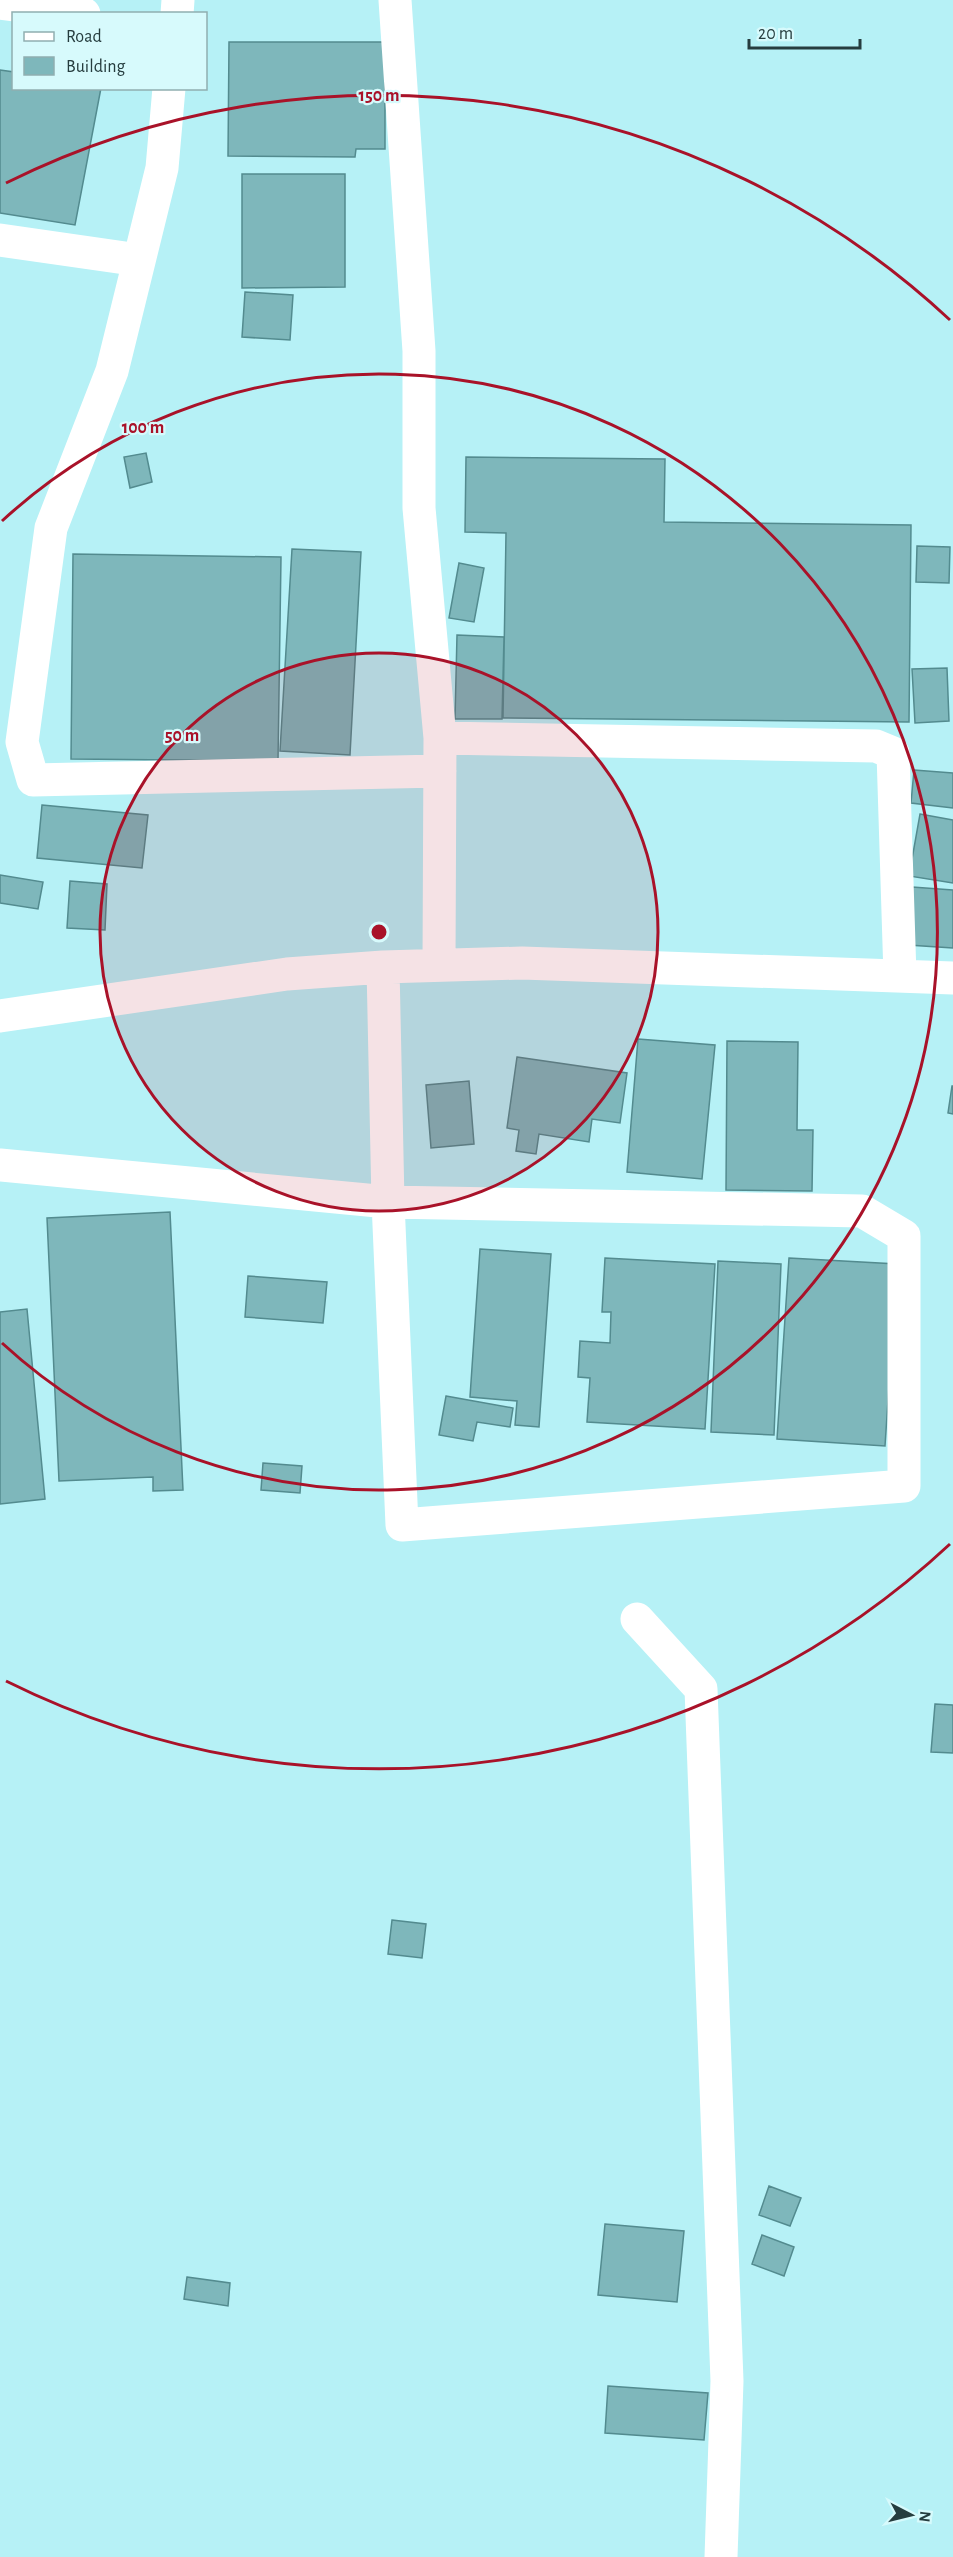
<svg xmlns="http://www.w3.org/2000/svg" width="953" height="2557" viewBox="0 0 953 2557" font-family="'Alegreya Sans',sans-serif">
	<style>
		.building { fill: #7eb7bb; stroke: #538b8f; stroke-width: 1.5 }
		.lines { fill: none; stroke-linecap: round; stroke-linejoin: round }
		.street { stroke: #fff; stroke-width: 33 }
		.ring { fill: none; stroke: #a91229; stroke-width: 3 }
		.centre { fill: #a91229; stroke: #d7fafc; stroke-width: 3 }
		.ring-label { font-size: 18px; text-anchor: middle; font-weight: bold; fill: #a91229; stroke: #d7fafc; stroke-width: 4.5; stroke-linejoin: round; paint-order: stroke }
	</style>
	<rect width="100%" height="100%" fill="#b6f1f6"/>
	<path class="building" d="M229 42H385V149H356L355 157 228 156Z
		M0 70 14 72V88H101L75 225 0 213Z
		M242 174H345V287L242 288Z
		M245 292 293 295 290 340 242 337Z
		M146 453 152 482 130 488 124 457Z
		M466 457 665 459 664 522 911 525 909 722 503 718 506 533 465 532Z
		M917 546 950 547 949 583 916 582Z
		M292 549 361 552 350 755 280 751Z
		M73 554 281 557 278 761 71 759Z
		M459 563 484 568 474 622 449 618Z
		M457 635 504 637 502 719H455Z
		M947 668 949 721 915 723 912 669Z
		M914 770 953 773V808L911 803Z
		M42 805 148 815 142 868 37 858Z
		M920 814 953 820V883L909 876Z
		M0 875 43 882 38 909 0 903Z
		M70 881 107 884 105 930 67 928Z
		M912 887 953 890V948L908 945Z
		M638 1039 715 1045 702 1179 627 1172Z
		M727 1041 798 1042 797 1130H813L812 1191 726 1190Z
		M517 1057 627 1073 620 1123 592 1119 589 1142 539 1134 536 1154 516 1151 519 1130 507 1128Z
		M469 1081 474 1144 431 1148 426 1085Z
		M952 1086H953V1114L948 1113Z
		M170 1212 183 1490 153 1491V1477L59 1481 47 1218Z
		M480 1249 551 1254 539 1427 515 1425 517 1401 470 1397Z
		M605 1258 715 1264 705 1429 587 1422 590 1378 578 1377 580 1341 610 1343 611 1312H602Z
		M789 1258 897 1264 885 1446 777 1439Z
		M718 1261 781 1264 774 1435 711 1432Z
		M248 1276 327 1282 323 1323 245 1317Z
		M27 1309 45 1499 0 1504V1312Z
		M446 1396 513 1408 510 1427 477 1422 473 1441 439 1435Z
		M263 1463 302 1466 300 1493 261 1490Z
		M935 1704 953 1705V1753L931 1752Z
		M392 1920 426 1924 422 1958 388 1954Z
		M769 2186 801 2198 790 2226 759 2215Z
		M605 2224 684 2231 677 2302 598 2295Z
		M762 2235 794 2247 784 2276 752 2264Z
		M187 2277 230 2283 228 2306 184 2299Z
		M608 2386 708 2393 704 2440 605 2433Z"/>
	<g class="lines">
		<path class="street" d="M395 0 419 351V508L440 738 439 965
			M0 3 84 14
			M177 14 178 0
			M169 88 162 168 112 371 51 528 22 742 33 780 440 771
			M0 240 139 260
			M440 738 876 746 893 753 900 976
			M383 967 522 963 953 978
			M0 1016 287 974 383 967 388 1202 402 1525 904 1486V1236L862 1211 388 1202 0 1165
			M637 1619 701 1689 727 2381 721 2557"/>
	</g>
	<circle cx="379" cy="932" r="279" fill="#a91229" fill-opacity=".12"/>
	<g class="ring">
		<circle cx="379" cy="932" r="279"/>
		<path d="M2 521A558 558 0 1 1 2 1343"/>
		<path d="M950 1544A837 837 0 0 1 6 1681M6 183A837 837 0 0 1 950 320"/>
	</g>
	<circle cx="379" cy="932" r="9" class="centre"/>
	<g class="ring-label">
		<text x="379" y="101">150 m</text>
		<text x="143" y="433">100 m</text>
		<text x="182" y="741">50 m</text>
	</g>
	<rect x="12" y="12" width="195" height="78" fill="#d7fafc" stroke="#90aeb0" stroke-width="1.5"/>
	<rect x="24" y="32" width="30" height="9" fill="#ffffff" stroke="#90aeb0" stroke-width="1.5"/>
	<text x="66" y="42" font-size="18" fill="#263d3f">Road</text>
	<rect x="24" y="57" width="30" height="18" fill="#7eb7bb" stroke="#90aeb0" stroke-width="1.5"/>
	<text x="66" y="72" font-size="18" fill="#263d3f">Building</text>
	<g transform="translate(911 2515) rotate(97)" stroke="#d7fafc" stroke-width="4.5" paint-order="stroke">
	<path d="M0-4.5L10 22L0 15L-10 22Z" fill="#263d3f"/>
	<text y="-9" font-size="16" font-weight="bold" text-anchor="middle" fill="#263d3f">N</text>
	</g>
	<path d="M749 39v9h111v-9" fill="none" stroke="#263d3f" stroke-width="3"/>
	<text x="758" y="39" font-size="18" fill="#263d3f" stroke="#d7fafc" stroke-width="4.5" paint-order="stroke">20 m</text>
</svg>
